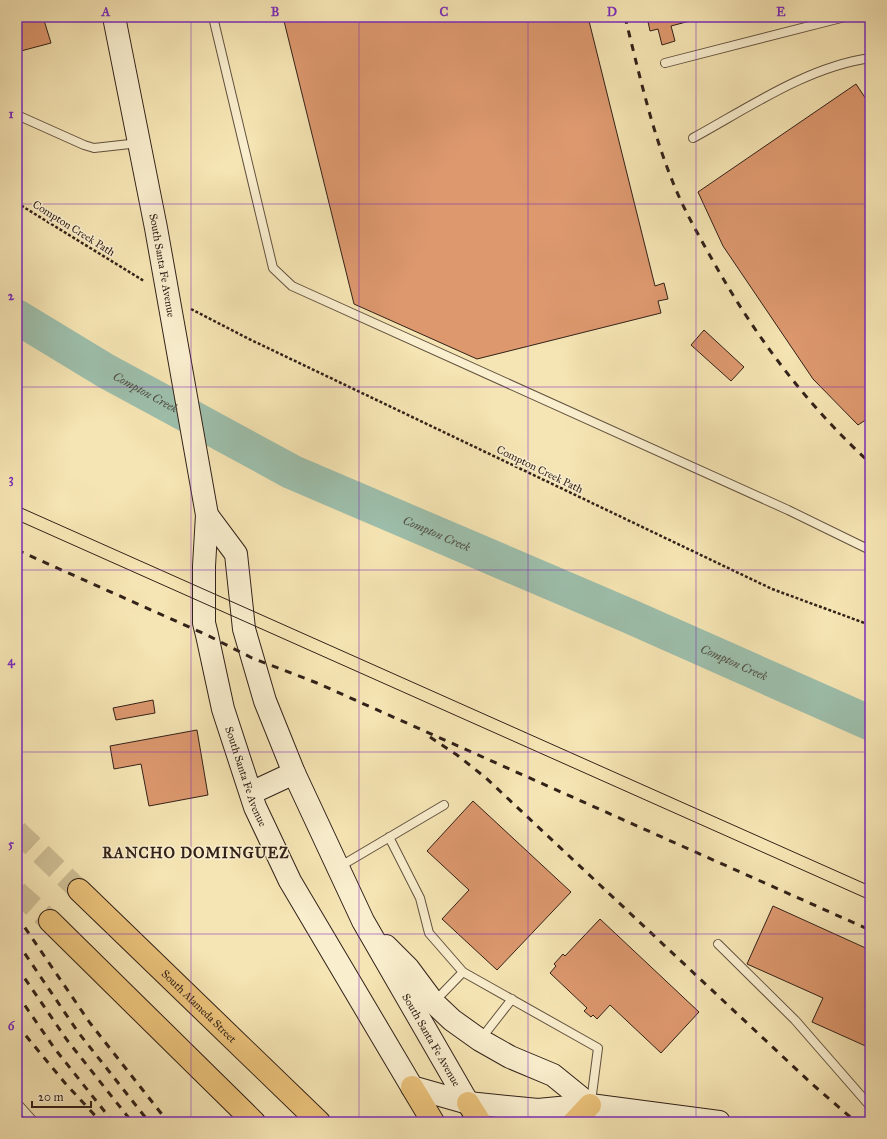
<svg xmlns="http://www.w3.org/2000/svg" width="887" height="1139" viewBox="0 0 887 1139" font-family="'IM FELL Great Primer',serif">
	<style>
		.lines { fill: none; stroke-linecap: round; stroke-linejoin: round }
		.river { stroke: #9dbfac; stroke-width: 35 }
		.building { fill: #dd986e; stroke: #312118 }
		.primary-tunnel { stroke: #cfbe95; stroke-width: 22; stroke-dasharray: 22 11; stroke-linecap: butt }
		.lane-casing { stroke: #62523f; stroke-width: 10 }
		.secondary-casing { stroke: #312118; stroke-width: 24 }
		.primary-casing { stroke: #312118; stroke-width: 24 }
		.path { stroke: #312118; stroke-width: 2.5; stroke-dasharray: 3 2; stroke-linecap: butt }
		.lane { stroke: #f9eece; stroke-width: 8 }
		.secondary { stroke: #f9eece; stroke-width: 22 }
		.primary { stroke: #ebc27a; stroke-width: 22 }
		.tram { stroke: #312118; stroke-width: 1 }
		.rail { stroke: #312118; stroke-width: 3; stroke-dasharray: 7 7; stroke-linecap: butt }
		.grid { fill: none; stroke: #7b2cbf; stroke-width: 1; stroke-opacity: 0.55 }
		.labels { text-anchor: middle; stroke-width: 3; stroke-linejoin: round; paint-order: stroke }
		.street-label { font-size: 11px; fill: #312118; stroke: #f9eece }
		.water-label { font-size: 12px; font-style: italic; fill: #515044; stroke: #f9eece }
		.district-label { font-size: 15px; font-weight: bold; letter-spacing: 1px; fill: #312118; stroke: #f9eece }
		.neatline { fill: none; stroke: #7b2cbf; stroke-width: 1.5 }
		.grid-label { font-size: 13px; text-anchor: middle; font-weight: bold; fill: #7b2cbf }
	</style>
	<rect width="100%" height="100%" fill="#f6e5b4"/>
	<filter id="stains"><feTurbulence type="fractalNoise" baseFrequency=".005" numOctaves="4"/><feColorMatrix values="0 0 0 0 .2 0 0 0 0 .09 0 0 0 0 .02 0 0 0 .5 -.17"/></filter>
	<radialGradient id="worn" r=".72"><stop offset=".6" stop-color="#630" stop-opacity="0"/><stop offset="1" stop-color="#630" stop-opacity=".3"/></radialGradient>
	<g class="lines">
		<path class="river" id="s1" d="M17 317 106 371 292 472 629 616 870 723"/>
	</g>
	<path class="building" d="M17 17H43L51 43 17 52Z
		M283 17H588L655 286 664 283 668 299 658 301 661 313 477 359 354 304Z
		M647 17H705L671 26 675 41 662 45 658 29 650 31Z
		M856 84 870 105V417L858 425 813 379 723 246 698 192Z
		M704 330 744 367 731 381 691 345Z
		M153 700 155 713 116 720 113 708Z
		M197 730 208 795 149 806 141 764 114 769 110 746Z
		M473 801 571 892 497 970 442 919 469 890 427 851Z
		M773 906 870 950V1048L812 1022 823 998 747 964Z
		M600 919 699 1012 661 1053 610 1005 597 1019 593 1015 591 1017 584 1011 587 1008 550 973 556 966 554 964 563 954 565 956Z"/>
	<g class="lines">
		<path class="primary-tunnel" d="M17 831 79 890
			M17 892 50 921"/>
		<defs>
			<path id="lane" d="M213 17 273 268 292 286 788 510 870 550
				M665 63 845 17
				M17 115 84 145 94 148 139 143
				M693 138C748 108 807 67 870 58
				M389 837 420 898 429 933 463 972 598 1048 591 1102
				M339 867 444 805
				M718 944 795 1020 870 1106
				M434 1002 463 972
				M480 1040 512 999
				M17 1103 34 1122"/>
			<g id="secondary">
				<path id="s2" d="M114 17 156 228 207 515 204 566V623L207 635 223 709 255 807 290 881 412 1087 468 1103 538 1110 590 1105 719 1122"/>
				<path id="s3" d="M207 515 236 554 244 629 265 701 294 773 363 921 468 1103"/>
				<path d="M251 793 294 773"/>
				<path d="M386 946 408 968 434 1003 452 1020 480 1040 510 1057 553 1075 590 1105"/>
			</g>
			<g id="primary">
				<path id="s4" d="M79 890 319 1122"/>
				<path d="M50 921 254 1122"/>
				<path d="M412 1087 433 1122"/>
				<path d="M468 1103 480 1122"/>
				<path d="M574 1122 590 1105"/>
			</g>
		</defs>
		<use href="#lane" class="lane-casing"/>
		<use href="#secondary" class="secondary-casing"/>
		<use href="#primary" class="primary-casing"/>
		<path class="path" d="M17 203 144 281
			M191 309 249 339 772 589 870 625"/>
		<use href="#lane" class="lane"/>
		<use href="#secondary" class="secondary"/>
		<use href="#primary" class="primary"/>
		<path class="tram" d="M17 506 870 886
			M17 520 870 900"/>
		<path class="rail" d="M625 17C639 73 652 132 674 185 685 212 699 236 713 261 755 336 806 404 870 463
			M17 550 207 635 252 658 317 683 870 930
			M430 737 457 755 486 778 812 1084 856 1122
			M17 916 90 1023 168 1122
			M17 942 78 1032 149 1122
			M17 967 67 1040 132 1122
			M17 994 55 1049 113 1122
			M17 1025 65 1083 101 1122"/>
	</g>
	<path class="grid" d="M191 17V1122M359 17V1122M528 17V1122M696 17V1122M17 204H870M17 387H870M17 570H870M17 752H870M17 934H870"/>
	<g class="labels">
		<g class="street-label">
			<text transform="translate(74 228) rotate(32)" y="4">Compton Creek Path</text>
			<text dy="4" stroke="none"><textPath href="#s2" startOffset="253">South Santa Fe Avenue</textPath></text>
			<text transform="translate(540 469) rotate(26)" y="4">Compton Creek Path</text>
			<text dy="4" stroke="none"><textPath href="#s2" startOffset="774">South Santa Fe Avenue</textPath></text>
			<text dy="4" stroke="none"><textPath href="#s4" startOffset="167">South Alameda Street</textPath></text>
			<text dy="4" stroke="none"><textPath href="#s3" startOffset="577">South Santa Fe Avenue</textPath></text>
		</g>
		<g class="water-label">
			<text dy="4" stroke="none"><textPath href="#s1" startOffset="149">Compton Creek</textPath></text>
			<text dy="4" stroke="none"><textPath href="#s1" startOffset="473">Compton Creek</textPath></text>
			<text dy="4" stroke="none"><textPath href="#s1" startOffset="797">Compton Creek</textPath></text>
		</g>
		<g class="district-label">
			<text x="196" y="858">RANCHO DOMINGUEZ</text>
		</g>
	</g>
	<rect width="887" height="1139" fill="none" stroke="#f6e5b4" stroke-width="44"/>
	<path d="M32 1101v6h59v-6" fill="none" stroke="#312118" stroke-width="2"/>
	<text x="38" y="1101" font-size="12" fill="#312118" stroke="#f9eece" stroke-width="3" paint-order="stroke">20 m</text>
	<rect x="22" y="22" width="843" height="1095" class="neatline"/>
	<g class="grid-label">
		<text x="106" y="16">A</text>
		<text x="275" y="16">B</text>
		<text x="444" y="16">C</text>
		<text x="612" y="16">D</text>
		<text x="781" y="16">E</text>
		<text x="11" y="118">1</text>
		<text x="11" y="300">2</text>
		<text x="11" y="483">3</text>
		<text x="11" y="665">4</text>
		<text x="11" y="848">5</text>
		<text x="11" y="1030">6</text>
	</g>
	<rect width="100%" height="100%" filter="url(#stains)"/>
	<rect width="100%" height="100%" fill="url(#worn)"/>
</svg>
